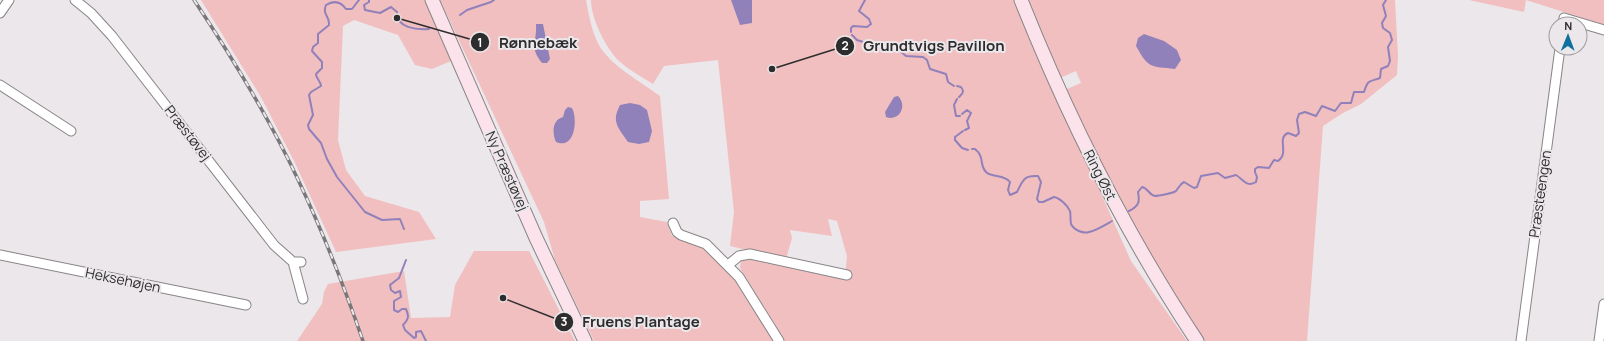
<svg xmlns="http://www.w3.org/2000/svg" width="1604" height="341" viewBox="0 0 1604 341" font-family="Manrope,sans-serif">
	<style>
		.green { fill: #f2bfc0 }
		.water { fill: #9181ba }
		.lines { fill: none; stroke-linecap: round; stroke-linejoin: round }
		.stream { stroke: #9181ba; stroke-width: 2 }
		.street-casing { stroke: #888587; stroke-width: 11 }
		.secondary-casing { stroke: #888587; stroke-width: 15 }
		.street { stroke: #fff; stroke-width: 9 }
		.secondary { stroke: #fbe2eb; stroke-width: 13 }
		.rail-casing { stroke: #797779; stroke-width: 3.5 }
		.rail { stroke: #ebe7ea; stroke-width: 2; stroke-dasharray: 6; stroke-linecap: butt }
		.labels { text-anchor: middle; stroke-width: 4; stroke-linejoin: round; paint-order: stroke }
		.street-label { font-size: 14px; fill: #2e2d2e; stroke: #ebe7ea }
		.leader { fill: none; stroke: #2e2d2e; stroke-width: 1.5 }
		.callout-dot { fill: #2e2d2e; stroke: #ebe7ea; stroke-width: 1.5 }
		.mark-label { font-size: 12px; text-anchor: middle; font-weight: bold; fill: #fff }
		.callout-label { font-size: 15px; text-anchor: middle; font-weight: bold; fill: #2e2d2e; stroke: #ebe7ea; stroke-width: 4; stroke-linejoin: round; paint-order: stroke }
	</style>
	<rect width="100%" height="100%" fill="#ebe7ea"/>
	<path class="green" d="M201 0H425L451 61 432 69 415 65 398 35 354 20 343 26 338 140 346 170 365 196 419 212 436 239 336 252 295 163 261 97Z
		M440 0H586C589 16 592 33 600 47 614 68 640 81 660 96L669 199 640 201V217L667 222 672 236 704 249 736 280 774 341H594L555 260 544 222Z
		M591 0H1015L1131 261 1187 341H785L740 268 741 259 749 257 845 277 847 256 837 221 828 219 832 236 790 230 792 238 786 259 730 246 734 212 718 60 664 66 653 84C642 77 629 70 619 61 606 48 591 19 591 0Z
		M1028 0H1395L1398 56 1397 75 1361 104 1343 113 1323 126 1307 341H1205L1193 324 1141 238 1096 155 1067 89 1081 83 1076 71 1060 78Z
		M1469 0H1604V25L1526 0 1524 12Z
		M474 251H529L575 341H297L322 304 324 292 328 284 404 271 411 318 450 317 455 285Z"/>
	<path class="water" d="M731 0H752V23L740 25Z
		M536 24H543L550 59 547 63H542C529 47 537 43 536 24Z
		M1144 34 1164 41 1177 50 1181 60 1175 69C1150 66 1149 69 1136 46L1138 38Z
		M898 96C908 106 899 122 886 117L885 112 894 97Z
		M630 103 640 105 647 110 652 131 649 142 639 144 628 142C618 127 611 122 620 105Z
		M568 107 572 108C578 119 575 150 556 142 552 133 552 120 563 117L565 110Z"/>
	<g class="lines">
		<path class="stream" d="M359 0 352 9H346C341 2 334 0 326 5 322 15 330 16 329 25L318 34V43L313 47 312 51 322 62V68L316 74C316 79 321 81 321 86L311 92 309 95 313 115 308 125 309 129 321 143 327 159 337 177 365 212 382 220 400 219 404 229
			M369 0V2L364 5 365 10 380 13 391 7 397 12C396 28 417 30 429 29
			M460 15 467 10 491 2 494 0
			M851 32V28L853 26 867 27 871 24 869 19 859 11 865 0
			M852 35 857 40 872 45H893L906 56 923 57 927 60 930 69 946 74 948 82 954 86
			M957 86 961 87C965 92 962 94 959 97
			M957 99 954 105 956 116H960
			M962 114 967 110 971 113 967 121 969 128 965 130
			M963 131 955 137V140L962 148 968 150
			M972 149H975C985 157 979 165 986 172 992 178 1004 174 1010 182L1008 190 1010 195 1017 192C1023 180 1024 175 1038 176L1041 182 1037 199 1039 202H1043L1054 197C1060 198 1068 206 1070 211 1071 215 1070 220 1071 224 1074 230 1083 234 1089 232 1097 230 1105 225 1112 221
			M1129 211C1139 206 1140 202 1138 192L1142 187C1148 188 1149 195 1155 196 1158 196 1174 193 1176 191 1179 187 1180 184 1184 182L1194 188 1197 187 1201 176 1218 173 1225 178 1236 175C1243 179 1247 188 1256 182L1257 177 1255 172V169L1258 167 1269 168 1274 160 1278 161C1290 153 1276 138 1288 133L1296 136 1299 133 1297 120 1299 114 1305 112 1316 116 1322 106 1335 111 1341 103H1351L1354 92H1364C1368 79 1369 82 1380 78L1381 69 1388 66 1390 61 1388 47 1392 40 1390 33 1383 28 1382 23 1386 16 1383 5 1386 0
			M406 260 399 278 390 285 391 290 395 293 400 291 401 297 394 301V310L398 312 402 309H406C409 316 409 319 403 325L405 330 414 338 416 337V332L421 331 426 341"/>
		<defs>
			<path id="street" d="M75 0 91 13 112 36 274 245 293 262H301
				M0 13 9 0
				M1563 24 1564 18 1604 30
				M0 85 71 131
				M673 223 677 232 681 235 706 244 739 277 779 341
				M0 255 246 305
				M293 262 303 299
				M728 265 739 256 750 254 847 275
				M1521 341 1560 48
				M1599 341 1604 304"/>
			<path id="secondary" d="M432 0 536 238 585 341
				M1021 0C1069 120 1125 233 1197 341"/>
		</defs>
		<use href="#street" class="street-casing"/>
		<use href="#secondary" class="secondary-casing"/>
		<use href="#street" class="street"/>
		<use href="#secondary" class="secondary"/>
		<defs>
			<path id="rail" d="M194 0C234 60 271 121 301 186 325 237 345 289 363 341"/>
		</defs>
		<use href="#rail" class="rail-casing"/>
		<use href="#rail" class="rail"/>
	</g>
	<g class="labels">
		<g class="street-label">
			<text transform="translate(188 133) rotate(52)" y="5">Præstøvej</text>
			<text transform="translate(507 171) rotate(66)" y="5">Ny Præstøvej</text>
			<text transform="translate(1100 175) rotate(63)" y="5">Ring Øst</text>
			<text transform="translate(1540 194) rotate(-82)" y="5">Præsteengen</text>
			<text transform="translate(123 280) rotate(12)" y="5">Heksehøjen</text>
		</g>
	</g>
	<path class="leader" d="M397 18L480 42M772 69L845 46M503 298L564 322"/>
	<g class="callout-dot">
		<circle cx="397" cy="18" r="4"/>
		<circle cx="772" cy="69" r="4"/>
		<circle cx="503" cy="298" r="4"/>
		<circle cx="480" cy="42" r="10"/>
		<circle cx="845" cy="46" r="10"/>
		<circle cx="564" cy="322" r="10"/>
	</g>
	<g class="mark-label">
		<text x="480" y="47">1</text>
		<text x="845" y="50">2</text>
		<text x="564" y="326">3</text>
	</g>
	<g class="callout-label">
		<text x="538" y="48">Rønnebæk</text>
		<text x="934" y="51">Grundtvigs Pavillon</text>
		<text x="641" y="327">Fruens Plantage</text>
	</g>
	<g transform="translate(1568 36) rotate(1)"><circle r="19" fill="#ebe7ea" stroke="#9f9d9f"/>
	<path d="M0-3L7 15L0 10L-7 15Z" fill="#10719f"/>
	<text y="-6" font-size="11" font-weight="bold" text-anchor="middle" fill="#2e2d2e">N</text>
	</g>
</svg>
